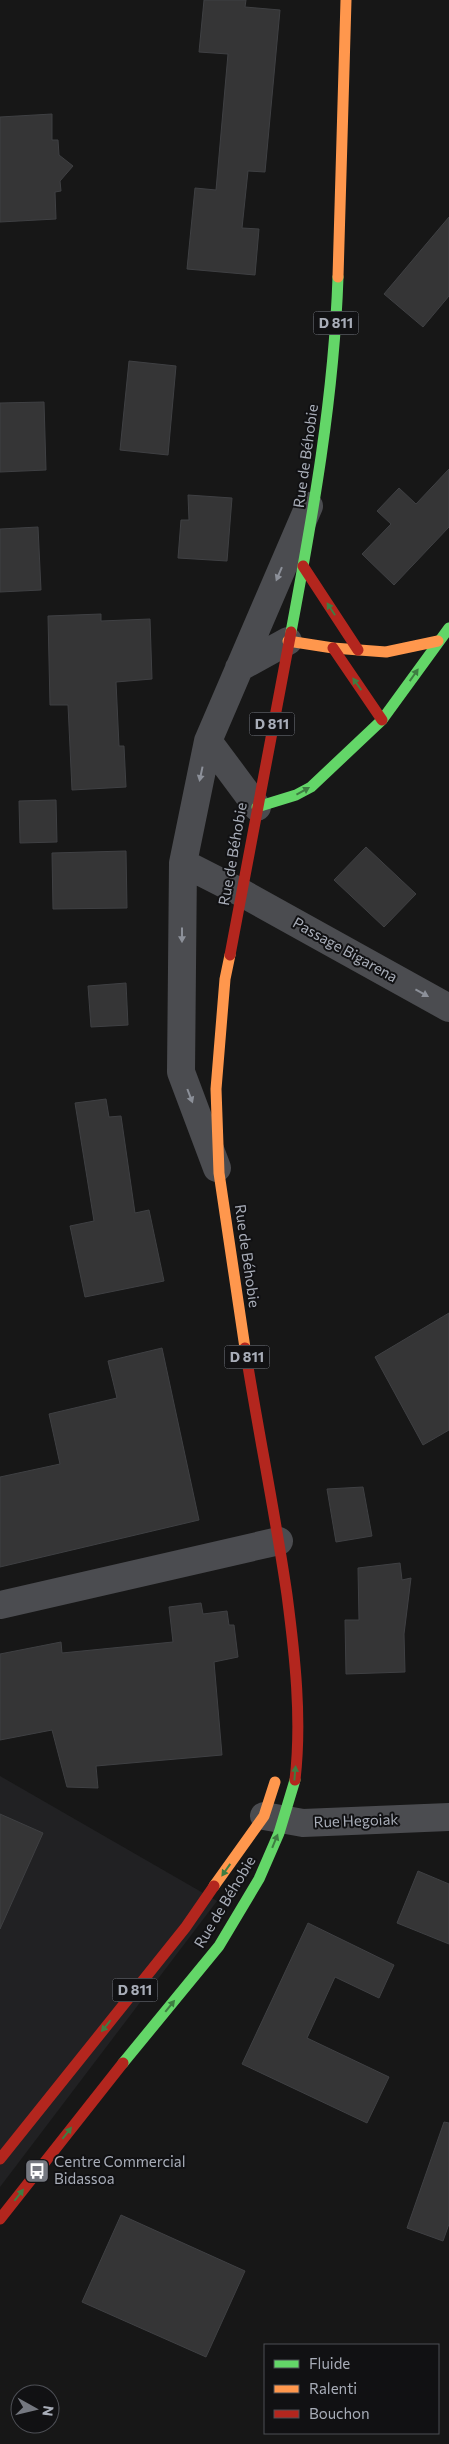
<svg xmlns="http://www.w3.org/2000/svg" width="449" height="2444" viewBox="0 0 449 2444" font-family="Commissioner,sans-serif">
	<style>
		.built { fill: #212123 }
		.building { fill: #353536; stroke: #3f4043 }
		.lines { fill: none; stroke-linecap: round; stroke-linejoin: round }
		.street { stroke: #4b4c50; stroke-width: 28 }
		.fast { stroke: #63d668; stroke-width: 11 }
		.slow { stroke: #ff974d; stroke-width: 11 }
		.jam { stroke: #b3261e; stroke-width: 11 }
		.oneway { fill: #8c9099 }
		.oneway2 { fill: #3e7d42 }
		.labels { text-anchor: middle; stroke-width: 4; stroke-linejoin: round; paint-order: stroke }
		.shield { fill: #111113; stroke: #7b7e86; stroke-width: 1 }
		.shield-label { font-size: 14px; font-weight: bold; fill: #a8adb8 }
		.street-label { font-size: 15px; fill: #a8adb8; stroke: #111113 }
		.poi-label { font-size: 15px; fill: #a8adb8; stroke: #111113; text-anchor: start }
	</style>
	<rect width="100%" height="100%" fill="#171717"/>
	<path class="built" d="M0 1776 217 1901 0 2187Z"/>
	<path class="building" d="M204 0H246L245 7 280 10 265 172 248 171 242 228 259 229 255 275 187 269 195 188 216 190 228 54 199 52Z
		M52 114V140H58L59 155 73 166 60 181 61 191 55 192 56 219 0 222V117Z
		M449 217V296L423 327 384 294Z
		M129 361 176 366 168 455 120 450Z
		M44 402 46 470 0 472V403Z
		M449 469V527L394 585 362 554 391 524 377 511 399 488 416 504Z
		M188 495 232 498 227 561 178 558 181 520H189Z
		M38 527 41 590 0 592V529Z
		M101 614V621L150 619 152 679 116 682 119 746H124L126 787 72 790 68 705H50L48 616Z
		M56 800 57 842 20 843 19 801Z
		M366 847 416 894 384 927 334 880Z
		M126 851 127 908 53 909 52 853Z
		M126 983 128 1025 91 1027 88 986Z
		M106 1099 109 1117 121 1116 135 1213 149 1210 164 1281 85 1297 70 1226 94 1221 75 1103Z
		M449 1313V1430L423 1445 375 1357Z
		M162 1348 199 1520 0 1567V1477L60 1464 49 1414 117 1398 108 1361Z
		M363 1487 372 1536 336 1542 327 1489Z
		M400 1563 402 1580 411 1578 404 1634 405 1672 346 1674 345 1620H359L358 1568Z
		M201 1603 203 1614 227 1611 229 1625H234L238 1657 214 1662 222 1755 96 1766 98 1788 67 1787 52 1730 0 1740V1654L61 1642 62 1653 173 1642 169 1607Z
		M0 1814 43 1833 0 1929Z
		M418 1871 449 1884V1944L397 1923Z
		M308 1923 394 1965 379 1998 335 1977 307 2038 389 2077 367 2123 242 2064Z
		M444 2122 449 2123V2224L443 2241 407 2228Z
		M121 2215 245 2271 206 2357 82 2302Z"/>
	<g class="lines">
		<path class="street" d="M239 668 288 641
			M208 741 257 807
			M183 863 242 893 449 1008
			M217 1168 181 1072 183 863 208 741 309 506
			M0 1605 279 1541
			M264 1816 303 1823 449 1817"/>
		<path class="fast" d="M291 632C313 514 334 397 338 277
			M257 807 296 795 311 787 382 720 449 628
			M123 2063 219 1946 259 1879 279 1833 295 1780"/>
		<path class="slow" d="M338 277 346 0
			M288 641 333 648 386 652 438 641
			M230 955 225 979 216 1089 219 1173 245 1348
			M214 1886 264 1816 275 1782"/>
		<path class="jam" d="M303 566 358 650
			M333 648 382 720
			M230 955 291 632
			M245 1348C258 1431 275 1512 287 1595 295 1656 302 1719 295 1780
			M0 2159 185 1928 214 1886
			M0 2219 123 2063"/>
	</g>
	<defs><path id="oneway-solid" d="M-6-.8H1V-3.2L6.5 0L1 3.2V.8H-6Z" transform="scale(1.25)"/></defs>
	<g class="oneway">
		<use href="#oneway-solid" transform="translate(279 574) rotate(113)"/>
		<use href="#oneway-solid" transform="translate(201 774) rotate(102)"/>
		<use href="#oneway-solid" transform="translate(182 935) rotate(90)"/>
		<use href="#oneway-solid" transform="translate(422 993) rotate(29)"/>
		<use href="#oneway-solid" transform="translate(190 1096) rotate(69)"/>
	</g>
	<g class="oneway2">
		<use href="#oneway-solid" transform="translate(331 609) rotate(-123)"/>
		<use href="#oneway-solid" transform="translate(414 675) rotate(-55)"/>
		<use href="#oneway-solid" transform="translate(357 684) rotate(-125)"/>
		<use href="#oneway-solid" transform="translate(303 791) rotate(-29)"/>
		<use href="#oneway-solid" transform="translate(295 1773) rotate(-85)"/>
		<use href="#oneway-solid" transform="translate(275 1841) rotate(-68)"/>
		<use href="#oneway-solid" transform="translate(226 1870) rotate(125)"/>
		<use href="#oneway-solid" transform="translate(170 2006) rotate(-51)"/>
		<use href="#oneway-solid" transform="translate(106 2026) rotate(129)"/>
		<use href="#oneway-solid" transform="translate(67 2133) rotate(-52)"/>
		<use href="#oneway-solid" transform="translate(19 2195) rotate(-52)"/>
	</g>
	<defs>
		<symbol id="bus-square" viewBox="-11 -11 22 22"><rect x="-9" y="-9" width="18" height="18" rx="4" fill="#757880" stroke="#111113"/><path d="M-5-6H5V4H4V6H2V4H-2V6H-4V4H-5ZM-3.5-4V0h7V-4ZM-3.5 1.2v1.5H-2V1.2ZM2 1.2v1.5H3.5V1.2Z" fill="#fff"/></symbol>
	</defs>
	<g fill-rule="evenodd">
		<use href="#bus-square" x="23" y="2157" width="28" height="28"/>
	</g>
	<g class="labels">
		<g class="shield">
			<rect x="313.5" y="311.5" width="45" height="23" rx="4"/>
			<rect x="249.5" y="712.5" width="45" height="23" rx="4"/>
			<rect x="224.5" y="1345.5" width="45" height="23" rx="4"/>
			<rect x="112.5" y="1978.5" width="45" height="23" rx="4"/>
		</g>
		<g class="shield-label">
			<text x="336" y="328">D 811</text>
			<text x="272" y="729">D 811</text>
			<text x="247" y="1362">D 811</text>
			<text x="135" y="1995">D 811</text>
		</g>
		<g class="street-label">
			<text transform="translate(306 456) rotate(-82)" y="5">Rue de Béhobie</text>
			<text transform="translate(233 854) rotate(-80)" y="5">Rue de Béhobie</text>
			<text transform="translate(345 950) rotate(29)" y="5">Passage Bigarena</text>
			<text transform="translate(247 1256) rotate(82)" y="5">Rue de Béhobie</text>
			<text transform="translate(356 1821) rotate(-2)" y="5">Rue Hegoiak</text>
			<text transform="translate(225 1902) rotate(-59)" y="5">Rue de Béhobie</text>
		</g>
		<g class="poi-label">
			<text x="54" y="2167">Centre Commercial<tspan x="54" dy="17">Bidassoa</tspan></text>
		</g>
	</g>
	<rect x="264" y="2344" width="175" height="90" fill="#111113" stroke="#4d4f55"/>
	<rect x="274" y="2360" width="25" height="8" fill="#63d668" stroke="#4d4f55"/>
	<text x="309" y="2369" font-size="15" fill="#a8adb8">Fluide</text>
	<rect x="274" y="2385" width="25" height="8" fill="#ff974d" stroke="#4d4f55"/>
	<text x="309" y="2394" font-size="15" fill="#a8adb8">Ralenti</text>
	<rect x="274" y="2410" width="25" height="8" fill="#b3261e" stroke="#4d4f55"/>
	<text x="309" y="2419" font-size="15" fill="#a8adb8">Bouchon</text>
	<g transform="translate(35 2409) rotate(98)"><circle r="24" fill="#111113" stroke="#4d4f55"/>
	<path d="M0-4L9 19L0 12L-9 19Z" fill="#757880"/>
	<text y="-8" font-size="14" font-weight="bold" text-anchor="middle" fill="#a8adb8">N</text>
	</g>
</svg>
